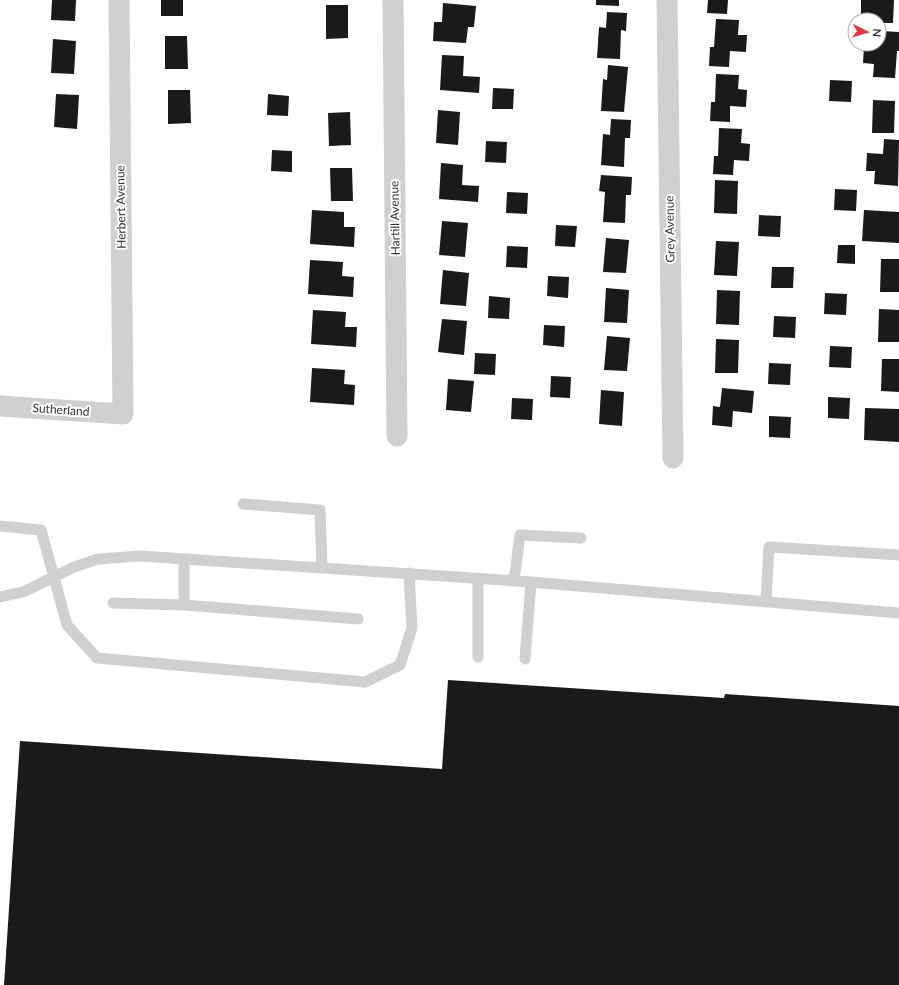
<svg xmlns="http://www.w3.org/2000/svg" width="899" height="985" viewBox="0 0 899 985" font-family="Lato,sans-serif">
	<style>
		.building { fill: #1a1a1a }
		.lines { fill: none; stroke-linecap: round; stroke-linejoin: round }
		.lane { stroke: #d0d0d0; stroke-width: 11 }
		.street { stroke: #d0d0d0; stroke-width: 21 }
		.labels { text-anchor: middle; stroke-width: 4; stroke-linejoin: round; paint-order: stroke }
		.street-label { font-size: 12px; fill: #333; stroke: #fff }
	</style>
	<rect width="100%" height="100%" fill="#fff"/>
	<path class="building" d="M52 0H76L75 21 51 20Z
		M161 0H183V16H161Z
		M596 0H619V6L596 5Z
		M708 0H728L727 14 707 13Z
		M861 0H894L893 23H879V20H861Z
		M443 3 476 6 474 27H468L466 43 433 41 434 22H442Z
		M326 5H348V38L326 39Z
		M607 12 627 13 626 31 621 30 620 59 597 58 599 27 606 28Z
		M716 19 739 20 738 35H747L746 52 730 51 729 67 709 66 710 47H714Z
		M881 31 899 32V51H897L895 78 873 77 874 64 863 63 864 45 880 46Z
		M165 36H187L188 69H165Z
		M53 39 76 41 74 74 51 73Z
		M442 55 464 56 463 76 480 77 479 93 440 90Z
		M608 65 628 67 624 112 601 111 603 79 607 80Z
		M716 74 739 75 738 89 747 90 746 107 730 106V122L710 121 711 102H715Z
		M830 80 852 81 851 102 829 101Z
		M493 88 514 89 513 109H492Z
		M168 90H190L191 123 168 124Z
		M56 94 79 95 77 129 54 127Z
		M268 94 289 96 288 116 267 115Z
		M873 100 895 101 894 133H872Z
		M438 110 460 112 458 145 436 143Z
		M350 112 351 145 329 146 328 113Z
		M611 119 631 120 630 138H625L624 167 601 165 603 134 610 135Z
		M719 128 742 129 741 143 750 144 749 161 734 160 733 175 713 174 714 156H718Z
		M884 139 899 140 898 186 874 184 875 171H866L867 153 883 154Z
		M486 141 507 142 506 163 485 162Z
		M272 150 292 151V172L271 171Z
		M441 163 463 165 462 185 479 186 478 202 439 199Z
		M330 168H352L353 201H331Z
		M601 175 632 177 631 195H626L625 223 603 222 605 192 599 191Z
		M715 180 738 181 737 214 714 213Z
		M835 189 857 190 856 211 834 210Z
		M507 192 528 193 527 214 506 213Z
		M312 210 344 212V227H355L354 247 310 244Z
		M864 210 899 212V243L862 241Z
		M759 215 781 216 780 237 758 236Z
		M442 221 468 223 465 257 439 255Z
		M556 225 577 226 575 247 555 246Z
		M606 238 629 240 626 273 603 272Z
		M716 241 739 242 737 276 714 275Z
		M838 245H855V264L837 263Z
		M507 246 528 247 527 268 506 267Z
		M881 259H899V292H880Z
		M310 260 343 262 342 276 354 277 353 297 308 294Z
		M772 267H794L793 288H771Z
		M443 270 469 273 466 306 440 304Z
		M548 276 569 277 568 298 547 296Z
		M606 288 629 290 627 323 604 322Z
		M717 290 740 291 739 325 716 324Z
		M825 293 847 294 846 315 824 314Z
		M489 296 510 298 509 319 488 318Z
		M879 309 899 310V342H878Z
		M313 310 346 312 345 327H357L356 347 311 344Z
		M774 316 796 317 795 338 773 337Z
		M442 319 467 321 464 355 438 352Z
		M544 325 565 326 564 347 543 345Z
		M607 336 630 338 627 371 604 370Z
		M716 339 739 340 738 373H715Z
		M830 346 852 347 851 368 829 367Z
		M475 353 496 354 495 375 474 374Z
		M882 359H899V392L881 391Z
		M769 363 791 364 790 385 768 384Z
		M312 368 345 370 344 384 355 385 354 405 310 402Z
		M551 376 571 377 570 398 550 397Z
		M448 379 474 381 471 412 446 410Z
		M722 388 754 391 752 413 733 411 732 427 712 425 713 406 720 407Z
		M601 390 624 392 622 426 599 424Z
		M828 397 850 398 849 419 828 418Z
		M512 398 533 399 532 420 511 419Z
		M865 408 899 409V442L864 440Z
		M769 416 791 417 790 438 769 437Z
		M448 680 724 698 725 694 899 706V985H4L20 741 442 769Z"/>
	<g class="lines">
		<path class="lane" d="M243 504 320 510 322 568
			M0 526 41 530 67 625 97 658 365 682 400 665 412 628 409 573
			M514 581 520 535 581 538
			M0 597 23 592 74 567 98 559 140 556 531 582 899 613
			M766 601 769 547 899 555
			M113 603 184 605V560
			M184 605 358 619
			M478 657V579
			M525 659 531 582"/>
		<path class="street" d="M393 0 397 436
			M667 0 673 458
			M0 406 123 414 119 0"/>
	</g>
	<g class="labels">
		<g class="street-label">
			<text transform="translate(121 207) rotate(-91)" y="4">Herbert Avenue</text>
			<text transform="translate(395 218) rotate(-91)" y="4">Hartill Avenue</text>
			<text transform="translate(670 229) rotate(-91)" y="4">Grey Avenue</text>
			<text transform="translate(61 410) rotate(4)" y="4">Sutherland</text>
		</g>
	</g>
	<g transform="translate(867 32) rotate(95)"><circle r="19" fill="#ffffff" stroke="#adadad"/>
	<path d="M0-3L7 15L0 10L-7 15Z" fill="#e63946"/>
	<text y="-6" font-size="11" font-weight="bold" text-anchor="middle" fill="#333333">N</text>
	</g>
</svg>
